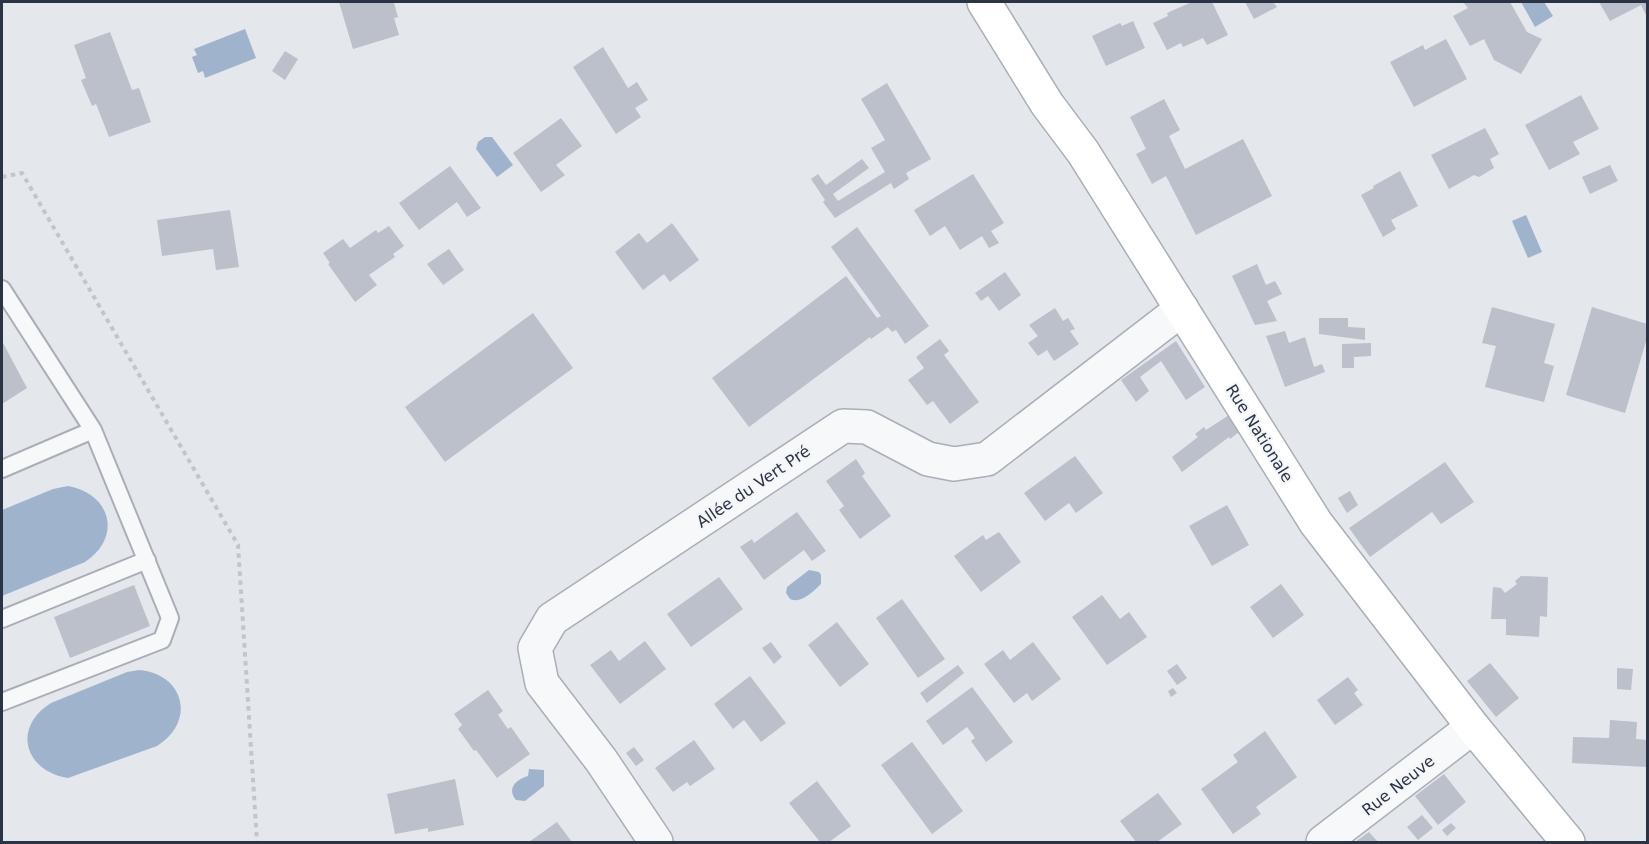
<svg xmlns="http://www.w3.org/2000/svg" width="1649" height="844" viewBox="0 0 1649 844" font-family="'DejaVu Sans',sans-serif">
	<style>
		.water { fill: #9fb4cc }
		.building { fill: #bbc0ca }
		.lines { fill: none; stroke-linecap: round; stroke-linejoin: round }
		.lane-casing { stroke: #a9aeb7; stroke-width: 20 }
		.street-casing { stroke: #a9aeb7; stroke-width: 36 }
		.secondary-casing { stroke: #a9aeb7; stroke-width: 36 }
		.path { stroke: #c2c5cb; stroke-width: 4; stroke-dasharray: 4.5 4.5; stroke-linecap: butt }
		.lane { stroke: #f7f8fa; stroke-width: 16 }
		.street { stroke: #f7f8fa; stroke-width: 33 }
		.secondary { stroke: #fff; stroke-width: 33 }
		.labels { text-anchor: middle; stroke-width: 4.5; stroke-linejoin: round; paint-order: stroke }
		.street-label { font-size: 16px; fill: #2b3445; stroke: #f4f6f9 }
	</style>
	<rect width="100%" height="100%" fill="#e4e7ec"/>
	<path class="water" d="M1521 2H1544L1553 16 1535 27Z
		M245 29 256 58 205 78 203 71 198 73 192 57 197 55 194 49Z
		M485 137H492L513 165 497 177 476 149 478 142Z
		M1526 215 1542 252 1528 258 1512 221Z
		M68 486C112 494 122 538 85 562L2 596V510L53 489Z
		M809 570 819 572 821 575V584C813 592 801 604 790 599L786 593 787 587Z
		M139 670C185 674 196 722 157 746L68 778C24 771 12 727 51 703L127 672Z
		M529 769 544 770V786L525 801 516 800C506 788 517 779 528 776Z"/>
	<path class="building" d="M339 2 394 3 398 17 394 18 399 35 353 49Z
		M1192 2H1212L1228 35 1207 45 1203 38 1183 47 1181 43 1167 50 1153 23 1168 16 1167 13Z
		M1245 2H1273L1277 7 1254 19Z
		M1463 2H1510L1527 32 1542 39 1521 74 1494 60 1484 39 1470 46 1453 16 1468 8Z
		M1599 2H1647V17L1641 5 1610 21Z
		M1133 21 1145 48 1106 66 1092 36 1120 23 1122 26Z
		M110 32 132 90 139 88 151 122 109 137 96 104 92 106 81 80 86 78 74 45Z
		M1446 39 1467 79 1414 107 1390 62 1423 45 1425 50Z
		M603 47 628 88 637 82 648 100 635 108 641 117 616 134 573 67Z
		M285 51 298 59 285 80 272 71Z
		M887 83 931 159 906 173 909 179 894 189 891 183 835 218 823 202 825 200 811 179 818 174 826 185 862 159 869 168 833 194 838 201 885 172 871 148 885 140 861 99Z
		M1581 95 1599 129 1573 142 1580 154 1549 170 1525 125Z
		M1164 99 1180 130 1169 136 1185 169 1243 139 1272 196 1196 235 1166 176 1152 184 1136 154 1146 149 1130 117Z
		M561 118 582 146 556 165 565 175 541 192 513 153Z
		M1485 128 1499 154 1490 159 1494 168 1479 177 1474 175 1449 189 1431 155Z
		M1610 165 1618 181 1590 194 1582 177Z
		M450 166 481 208 467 217 457 202 419 230 399 203Z
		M1400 171 1418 206 1391 220 1396 229 1383 237 1361 195 1374 188 1373 186Z
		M973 174 1004 223 991 231 999 243 989 248 982 236 960 250 945 226 930 236 914 210Z
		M230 210 239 267 216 270 213 249 162 256 157 220Z
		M672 223 699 260 670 282 664 274 643 290 615 252 639 233 647 243Z
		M389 226 404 246 393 254 395 257 369 275 377 285 355 302 328 264 330 263 323 253 343 239 350 248 376 230 378 233Z
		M857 227 929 326 905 344 896 330 892 332 888 327 871 339 870 337 858 346 749 427 712 378 846 276 877 318 881 316 831 247Z
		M449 249 464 270 443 285 427 264Z
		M1257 264 1266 285 1275 281 1282 294 1267 301 1277 321 1255 325 1232 276Z
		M1005 272 1021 295 999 311 988 296 981 301 975 293Z
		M1492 307 1555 324 1544 363 1554 366 1544 402 1485 387 1496 346 1482 343Z
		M1592 307 1647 324V338L1625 413 1566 395Z
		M1055 308 1063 321 1068 318 1075 329 1070 331 1079 344 1054 361 1047 350 1038 356 1028 343 1038 336 1029 325Z
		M533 313 573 368 445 462 405 407Z
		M1319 318H1348V327L1365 328V340L1319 334Z
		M1285 331 1289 343 1305 337 1314 367 1322 364 1325 372 1285 387 1266 336Z
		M940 339 949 351 944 355 979 402 950 424 933 401 927 405 908 380 924 368 916 357Z
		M2 341 27 388 2 404Z
		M1176 341 1205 387 1186 400 1161 361 1140 377 1149 391 1136 402 1121 380Z
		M1371 343V356L1354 357V368H1342V344Z
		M1229 415 1239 432 1230 439 1229 437 1182 472 1172 457 1198 437 1195 434 1204 427 1206 430Z
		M1075 456 1103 493 1076 513 1069 503 1045 521 1024 493Z
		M856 459 865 473 862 476 891 516 860 539 839 510 844 506 826 481Z
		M1445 462 1474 502 1441 524 1432 512 1370 557 1349 528Z
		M1350 491 1358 505 1347 513 1338 498Z
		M1227 505 1249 545 1212 566 1189 526Z
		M797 512 826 551 812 561 804 550 764 580 740 547 752 539 754 543Z
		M999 532 1021 562 981 592 954 556 983 535 986 540Z
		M1521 576 1548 577 1547 617 1540 616 1539 637 1506 635V619H1491L1493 587 1501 588 1505 593 1517 584 1515 581Z
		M719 577 743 609 691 647 667 614Z
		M1281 584 1304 615 1273 638 1250 607Z
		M134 585 150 626 70 658 54 617Z
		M1102 595 1120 619 1129 612 1147 637 1107 665 1072 617Z
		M902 599 945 659 918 678 876 618Z
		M837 622 869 664 840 687 808 645Z
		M645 641 666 669 620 704 590 665 611 650 619 661Z
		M771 642 782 657 774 664 762 648Z
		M1033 642 1061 679 1032 701 1027 693 1014 703 984 664 1003 650 1010 660Z
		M1490 663 1519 698 1496 717 1467 681Z
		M1177 664 1187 678 1177 685 1167 671Z
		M958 665 964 673 927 703 920 693Z
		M1617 668 1633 669 1631 690 1617 689Z
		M750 676 786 723 761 742 744 720 733 729 714 704Z
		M1348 677 1358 690 1354 693 1363 705 1335 725 1317 700Z
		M972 687 1013 742 986 762 971 741 975 738 967 727 943 745 926 721Z
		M1173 688 1177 693 1171 697 1168 691Z
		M488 690 503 711 498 715 508 729 511 727 530 754 497 778 476 750 474 751 458 729 462 725 454 714Z
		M1610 720 1637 722 1636 739 1647 740V767L1572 763 1573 737 1609 738Z
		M1265 731 1297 777 1256 807 1261 814 1233 834 1201 789 1238 762 1233 755Z
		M694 740 715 769 690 786 687 782 673 792 655 768Z
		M912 742 963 811 932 834 881 765Z
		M634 747 644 760 636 766 626 753Z
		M1444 774 1466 802 1438 825 1415 796Z
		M455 779 464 825 428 832V828L395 834 387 794Z
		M817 781 851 826 829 842H820L789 803Z
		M1158 793 1182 824 1157 842H1136L1120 821Z
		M1422 815 1433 828 1418 840 1407 827Z
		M557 822 572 842H529Z
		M1451 823 1456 828 1447 836 1442 830Z
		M1369 832 1378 842H1355Z"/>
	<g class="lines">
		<defs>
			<path id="lane" d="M2 289 93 430 170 618 162 640 2 702
				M2 469 93 430
				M2 619 147 560"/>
			<path id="street" d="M656 842 601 760 542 683 535 648 552 619 843 426 867 427 928 459 954 464 987 459 1182 309
				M1323 842 1473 727"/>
			<path id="secondary" d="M984 2 1047 104 1083 152 1316 523 1473 727 1568 842"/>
		</defs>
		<use href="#lane" class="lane-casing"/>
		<use href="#street" class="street-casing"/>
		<use href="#secondary" class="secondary-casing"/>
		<path class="path" d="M2 177 22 173 238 545 257 842"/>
		<use href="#lane" class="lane"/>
		<use href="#street" class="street"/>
		<use href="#secondary" class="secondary"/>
	</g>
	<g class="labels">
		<g class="street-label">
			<text transform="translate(1260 433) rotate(58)" y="6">Rue Nationale</text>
			<text transform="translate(753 486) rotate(-34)" y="6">Allée du Vert Pré</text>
			<text transform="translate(1398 785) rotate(-38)" y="6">Rue Neuve</text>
		</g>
	</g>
	<rect width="1649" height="844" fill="none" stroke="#2b3445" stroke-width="6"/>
</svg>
